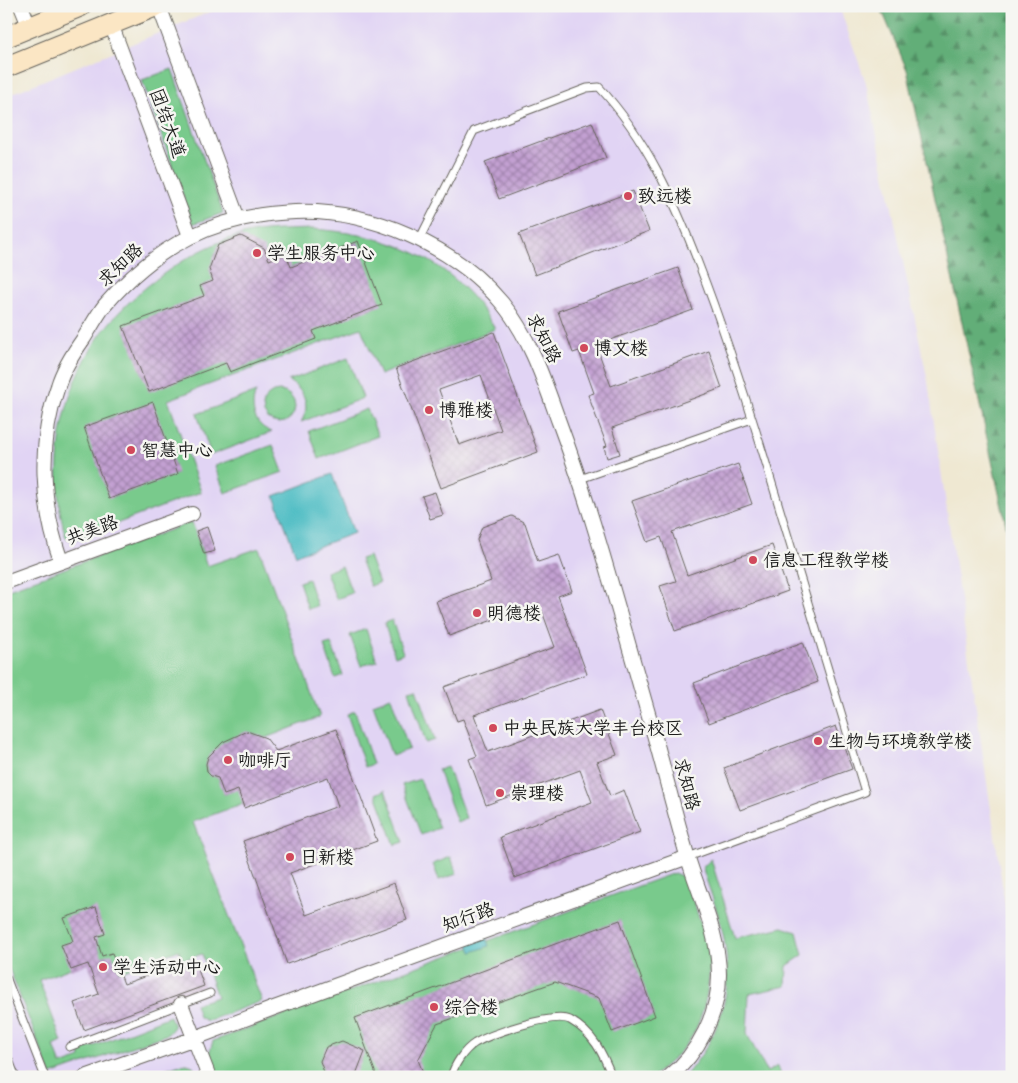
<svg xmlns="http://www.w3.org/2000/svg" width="1018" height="1083" viewBox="0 0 1018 1083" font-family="'Gochi Hand','LXGW WenKai TC',sans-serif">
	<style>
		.built { fill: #e1d4f4 }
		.green { fill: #79ca8c; stroke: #4a7354 }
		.forest { fill: url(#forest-firs); stroke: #3f654a }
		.water { fill: #4fbdc4; stroke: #366c70 }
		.building { fill: url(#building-cross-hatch); fill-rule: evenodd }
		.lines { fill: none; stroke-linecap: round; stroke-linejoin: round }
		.service-casing { stroke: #66635c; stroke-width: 9 }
		.minor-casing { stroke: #66635c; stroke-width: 16 }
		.secondary-casing { stroke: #66635c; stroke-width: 22 }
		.service { stroke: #fff; stroke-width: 7 }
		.minor { stroke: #fff; stroke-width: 14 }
		.secondary { stroke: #fbe6c4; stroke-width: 20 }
		.poi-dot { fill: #d1495b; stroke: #f6f6f2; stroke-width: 2 }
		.labels { text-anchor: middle; stroke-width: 5; stroke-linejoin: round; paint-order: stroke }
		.street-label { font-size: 18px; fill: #1c1c1c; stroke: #f6f6f2 }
		.poi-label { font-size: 18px; fill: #1c1c1c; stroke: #f6f6f2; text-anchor: start }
	</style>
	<defs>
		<pattern id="forest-firs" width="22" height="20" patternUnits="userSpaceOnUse" patternTransform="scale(1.25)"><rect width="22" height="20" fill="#62ae78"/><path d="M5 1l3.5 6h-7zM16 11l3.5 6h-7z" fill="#508d62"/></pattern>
		<pattern id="building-cross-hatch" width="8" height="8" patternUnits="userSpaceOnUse" patternTransform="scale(1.25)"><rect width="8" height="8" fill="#c3a0d2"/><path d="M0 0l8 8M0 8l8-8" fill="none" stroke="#9e82aa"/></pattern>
	</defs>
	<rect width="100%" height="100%" fill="#f6f6f2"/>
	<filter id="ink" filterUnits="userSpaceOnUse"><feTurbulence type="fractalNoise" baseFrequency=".02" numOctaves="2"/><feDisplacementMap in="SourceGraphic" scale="10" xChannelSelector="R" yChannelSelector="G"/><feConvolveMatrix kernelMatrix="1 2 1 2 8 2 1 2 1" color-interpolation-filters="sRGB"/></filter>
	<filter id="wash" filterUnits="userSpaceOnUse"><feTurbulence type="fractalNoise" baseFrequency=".0096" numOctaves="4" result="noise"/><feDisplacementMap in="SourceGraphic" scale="20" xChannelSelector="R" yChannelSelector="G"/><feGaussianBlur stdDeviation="1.12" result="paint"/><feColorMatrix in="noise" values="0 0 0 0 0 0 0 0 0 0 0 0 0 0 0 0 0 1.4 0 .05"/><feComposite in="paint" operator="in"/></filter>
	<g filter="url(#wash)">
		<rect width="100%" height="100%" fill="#efe8d2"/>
		<path class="built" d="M224 6H839L866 83 928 382 1012 952V1068L997 1077H6V96Z"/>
		<path class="green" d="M172 69 223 213 193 224 142 80Z
			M312 229C390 234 454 258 495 329L380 375 361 328 168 400 201 492 73 540 66 538C46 470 62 382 107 326 125 304 148 284 172 268 194 253 221 239 247 234 268 229 291 230 312 229Z
			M348 358 363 398 301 422C311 406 305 390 288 381Z
			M263 407a16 16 0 1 1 32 0a16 16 0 1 1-32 0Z
			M256 392C249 409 255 426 272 432L211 455 197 414Z
			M367 409 378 436 319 459 309 431Z
			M273 445 283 472 225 493 215 466Z
			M192 522 207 566 259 548 320 717 234 750 252 800 193 822 262 1001 207 1021 199 1017 195 1004 217 997 202 954 183 960 179 950 108 976 92 960 39 980 62 1042 54 1046 61 1065 81 1058 79 1052 170 1016 174 1027 168 1034 51 1075 6 961V590Z
			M369 556 379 583 370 586 360 559Z
			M342 566 352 593 336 599 326 572Z
			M308 579 317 606 308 609 299 582Z
			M392 620 403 653 395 656 384 623Z
			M366 629 377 661 361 666 350 635Z
			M331 643 343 675 335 678 324 645Z
			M417 688 435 740 426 743 409 690Z
			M391 697 409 749 392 756 373 704Z
			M355 711 373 764 365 767 347 714Z
			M447 767 466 818 457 822 438 770Z
			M420 779 439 828 421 835 402 785Z
			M385 790 404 842 395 845 376 794Z
			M451 857 457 874 439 880 433 864Z
			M711 859 735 938 783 927 797 932 803 955 787 966 786 986 749 994 747 1034 767 1072 778 1066 782 1077H684C720 1036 734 994 724 939 720 917 711 894 704 873L703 867Z
			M674 873 684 877C692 899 701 921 707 943 714 973 705 1021 686 1045 676 1057 664 1067 652 1077H217L209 1054 213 1041Z
			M187 1064 193 1066 197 1077H144L177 1065Z"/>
		<path class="forest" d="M880 6H1012V553L907 70Z"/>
		<path class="water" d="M332 474 354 533 296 555 274 496Z
			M482 924 489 946 472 952 464 931Z"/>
		<g id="blocks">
			<path class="building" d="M592 122 606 158 499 199 485 162Z
				M633 191 649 231 535 275 519 234Z
				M241 236 264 248 269 260 286 254 291 267 358 241 382 305 313 331 316 339 230 372 226 363 149 392 123 326 204 296 200 286 213 281 209 269 218 245Z
				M678 268 693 310 596 345 611 386 709 351 722 388 612 428 620 454 607 458 604 447 607 446 588 395 594 393 579 351 573 353 558 311Z
				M494 332 538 452 441 488 396 368ZM481 375 501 430 459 445 439 390Z
				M153 402 178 474 109 499 84 427Z
				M738 464 752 504 672 532 687 575 772 545 788 591 675 631 660 586 676 581 661 537 647 542 632 501Z
				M435 492 443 515 430 519 422 496Z
				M512 516 525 523 538 562 559 555 572 591 558 596 587 674 474 715 488 752 600 710 617 755 597 762 610 796 624 790 640 832 515 878 500 837 592 802 580 770 486 805 469 759 477 756 463 719 457 721 444 687 555 647 539 603 449 636 436 601 491 581 477 540 482 527Z
				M207 527 215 551 204 554 196 531Z
				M803 642 818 682 709 723 694 683Z
				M836 726 852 769 740 810 724 768Z
				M336 729 377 841 290 873 306 915 394 883 407 920 287 964 243 841 338 806 328 777 244 808 238 790 224 795 218 778 211 776 207 772 206 764 208 757 223 742 247 731 266 738 276 751Z
				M96 907 105 934 96 937 102 956 112 953 124 984 194 959 204 986 84 1030 74 1003 99 994 88 964 71 970 61 945 73 941 64 918Z
				M620 920 655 1016 612 1032 599 998 555 982 437 1024 418 1060 425 1077H377L355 1018Z
				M342 1041 365 1051 355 1077H328L325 1075 320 1061 326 1047Z"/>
		</g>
	</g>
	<g filter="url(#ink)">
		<use href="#blocks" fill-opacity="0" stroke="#66635c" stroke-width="1"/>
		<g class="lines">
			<defs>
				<path id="service" d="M419 240 474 131 587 88 599 87C646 137 675 202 699 265 724 329 745 395 765 460 799 571 832 682 865 792L688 857
					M580 479 752 419
					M6 977 45 1077
					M69 1047 210 993
					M451 1077C454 1065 464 1050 475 1043 491 1034 553 1012 570 1020 593 1033 603 1053 612 1077"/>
				<path id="minor" d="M21 6 30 28
					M159 6 238 219
					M111 24 190 236
					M61 561C41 505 38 443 58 386 63 369 74 352 84 338 91 327 97 315 105 305 157 245 215 215 295 212 369 209 454 245 502 303 530 337 544 380 559 422 595 519 621 620 650 720 663 765 674 811 687 855 699 895 719 934 719 975 719 1013 698 1054 669 1077
					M6 582 192 514
					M181 1004 209 1077
					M6 1062 12 1077
					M85 1077 195 1038 274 1008 688 857"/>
				<path id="secondary" d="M6 37 81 6
					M6 67 156 6"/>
			</defs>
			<use href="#service" class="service-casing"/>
			<use href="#minor" class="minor-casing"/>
			<use href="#secondary" class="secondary-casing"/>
			<use href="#service" class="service"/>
			<use href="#minor" class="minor"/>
			<use href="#secondary" class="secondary"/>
		</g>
	</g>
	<g class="poi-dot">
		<circle cx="628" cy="196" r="5"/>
		<circle cx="257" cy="253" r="5"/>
		<circle cx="584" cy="348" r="5"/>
		<circle cx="429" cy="410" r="5"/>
		<circle cx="131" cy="450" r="5"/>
		<circle cx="753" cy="560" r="5"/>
		<circle cx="477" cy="613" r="5"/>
		<circle cx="493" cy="728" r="5"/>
		<circle cx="818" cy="741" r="5"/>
		<circle cx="228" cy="760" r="5"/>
		<circle cx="500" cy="793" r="5"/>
		<circle cx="290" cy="857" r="5"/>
		<circle cx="103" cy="967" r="5"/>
		<circle cx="434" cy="1007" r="5"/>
	</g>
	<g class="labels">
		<g class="street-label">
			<text transform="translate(168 123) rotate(70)" y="6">团结大道</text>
			<text transform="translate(120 265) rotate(-44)" y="6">求知路</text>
			<text transform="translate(544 338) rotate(63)" y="6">求知路</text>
			<text transform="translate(92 530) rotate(-20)" y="6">共美路</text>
			<text transform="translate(687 784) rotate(75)" y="6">求知路</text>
			<text transform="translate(468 917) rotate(-20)" y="6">知行路</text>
		</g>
		<g class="poi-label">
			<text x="638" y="202">致远楼</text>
			<text x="267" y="259">学生服务中心</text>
			<text x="594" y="354">博文楼</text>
			<text x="439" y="416">博雅楼</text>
			<text x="141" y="456">智慧中心</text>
			<text x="763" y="566">信息工程教学楼</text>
			<text x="487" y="619">明德楼</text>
			<text x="503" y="734">中央民族大学丰台校区</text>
			<text x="828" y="747">生物与环境教学楼</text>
			<text x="238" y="766">咖啡厅</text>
			<text x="510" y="799">崇理楼</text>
			<text x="300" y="863">日新楼</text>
			<text x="113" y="973">学生活动中心</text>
			<text x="444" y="1013">综合楼</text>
		</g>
	</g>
	<rect width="1018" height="1083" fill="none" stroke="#f6f6f2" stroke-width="25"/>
</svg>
